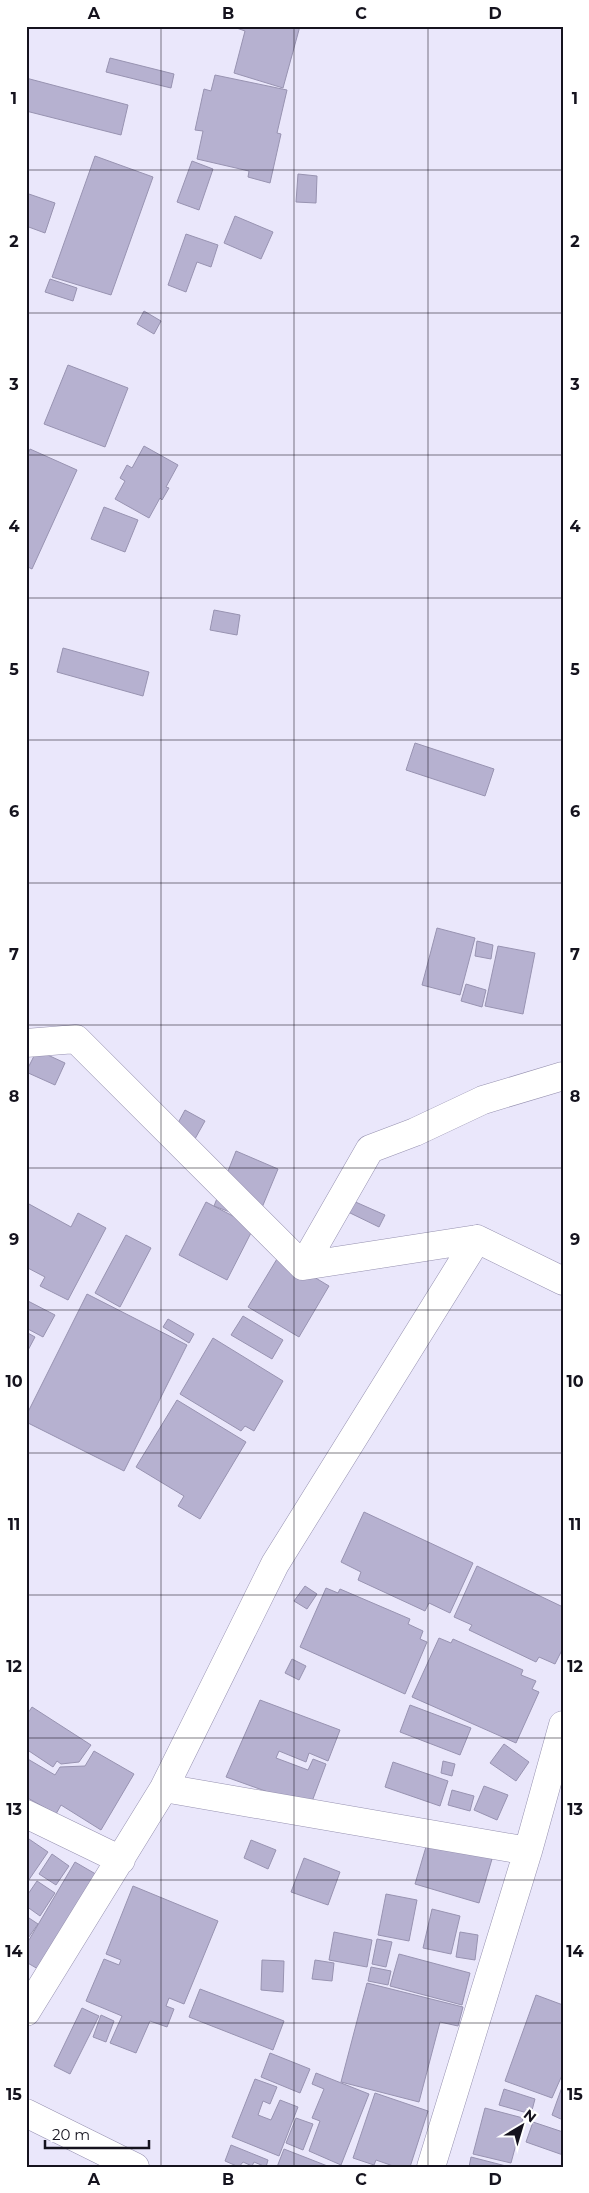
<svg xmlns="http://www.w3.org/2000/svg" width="589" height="2193" viewBox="0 0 589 2193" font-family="Montserrat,sans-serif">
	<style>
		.building { fill: #b6b1d0; stroke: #9893b1 }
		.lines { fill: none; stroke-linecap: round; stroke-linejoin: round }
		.minor-casing { stroke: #9691b0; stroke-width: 29 }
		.minor { stroke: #fff; stroke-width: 28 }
		.grid { fill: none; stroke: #15131e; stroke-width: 1; stroke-opacity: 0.55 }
		.neatline { fill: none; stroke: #15131e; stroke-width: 2 }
		.grid-label { font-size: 16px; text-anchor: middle; font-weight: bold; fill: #15131e }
	</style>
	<rect width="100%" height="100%" fill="#eae7fb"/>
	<path class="building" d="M231 26H300L283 88 234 73 245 31Z
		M110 58 174 74 171 88 106 72Z
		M215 75 287 90 277 133 281 134 270 183 248 177 249 171 197 159 203 131 195 130 204 89 211 91Z
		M26 78 128 105 121 135 26 111Z
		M95 156 153 177 111 295 52 277Z
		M192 161 213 169 199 210 177 202Z
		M298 174 317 176 316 203 296 202Z
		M26 193 55 203 45 233 26 226Z
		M235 216 273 232 261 259 224 243Z
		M186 234 218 245 211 267 197 262 186 292 168 285Z
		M50 279 77 288 73 301 45 292Z
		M144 311 161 321 154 334 137 324Z
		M68 365 128 388 105 447 44 424Z
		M144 446 178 465 166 487 169 488 162 500 160 498 149 518 115 499 125 481 120 478 127 465 132 468Z
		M30 449 77 470 32 569 26 566V458Z
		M104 507 138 520 125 552 91 539Z
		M214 610 240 615 237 635 210 630Z
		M63 648 149 672 143 696 57 672Z
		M415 743 494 769 485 796 406 770Z
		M437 928 475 938 460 995 422 985Z
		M477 941 493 945 491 959 475 956Z
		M498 946 535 953 523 1014 485 1006Z
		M466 984 486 990 482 1007 461 1001Z
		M37 1050 65 1063 55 1085 26 1072Z
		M185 1110 205 1121 191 1146 171 1136Z
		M236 1151 278 1169 256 1222 214 1206Z
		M351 1200 385 1215 379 1227 346 1211Z
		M206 1202 254 1227 227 1280 179 1255Z
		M29 1204 71 1227 78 1213 106 1228 68 1300 40 1286 45 1277 26 1267V1209Z
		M126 1235 151 1248 120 1307 95 1293Z
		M286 1244 294 1265 329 1286 299 1337 248 1307Z
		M87 1294 187 1345 124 1471 26 1422V1416Z
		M26 1300 55 1315 43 1337 26 1328Z
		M243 1316 283 1340 272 1359 231 1335Z
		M168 1319 194 1334 189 1343 163 1327Z
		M26 1332 35 1337 26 1354Z
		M213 1338 283 1381 254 1431 245 1426 241 1431 180 1394Z
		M177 1400 246 1442 200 1519 178 1506 184 1496 136 1467Z
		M364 1512 473 1563 450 1613 429 1603 425 1611 358 1580 361 1572 341 1562Z
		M477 1566 563 1607V1648L555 1664 539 1657 536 1662 469 1630 472 1625 454 1617Z
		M305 1586 317 1594 307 1609 294 1601Z
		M326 1588 338 1593 340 1589 410 1619 408 1624 423 1631 420 1639 427 1642 405 1694 300 1647Z
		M439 1638 451 1643 453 1639 523 1670 521 1675 536 1681 532 1689 539 1692 516 1743 412 1697Z
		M292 1659 306 1666 299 1680 285 1673Z
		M260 1700 340 1730 328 1761 309 1753 306 1762 279 1751 276 1758 308 1770 313 1759 326 1764 310 1807 226 1777Z
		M410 1705 471 1728 460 1755 400 1732Z
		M32 1707 91 1745 79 1762 61 1764 57 1761 53 1767 26 1749V1716Z
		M504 1744 529 1762 516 1781 490 1763Z
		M94 1751 134 1774 101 1830 61 1805 56 1814 26 1797V1758L55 1775 60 1767 85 1766Z
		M443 1761 455 1764 452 1776 441 1773Z
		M393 1762 448 1781 440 1806 385 1787Z
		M484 1786 508 1795 497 1820 474 1810Z
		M452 1790 474 1796 470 1811 448 1805Z
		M26 1837 48 1852 26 1884Z
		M251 1840 276 1850 268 1869 244 1858Z
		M428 1840 492 1859 479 1903 415 1884Z
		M52 1854 69 1866 56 1885 39 1874Z
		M304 1858 340 1872 328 1905 291 1892Z
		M75 1862 106 1880 50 1976 26 1962V1945Z
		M37 1881 55 1893 40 1916 26 1906V1897Z
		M133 1886 218 1921 184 2004 169 1998 166 2006 174 2009 167 2027 150 2021 136 2053 110 2043 122 2016 86 2001 104 1959 119 1965 121 1960 106 1954Z
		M386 1894 417 1900 409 1941 378 1935Z
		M432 1909 460 1916 451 1954 423 1948Z
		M26 1916 38 1924 26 1941Z
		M334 1932 372 1940 367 1967 329 1960Z
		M460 1932 478 1935 475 1960 456 1957Z
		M377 1939 392 1942 386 1967 372 1964Z
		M399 1954 470 1973 462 2005 390 1986Z
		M262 1960 284 1961 283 1992 261 1990Z
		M315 1960 334 1963 332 1981 312 1979Z
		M371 1967 391 1971 388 1985 368 1981Z
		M367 1983 463 2007 458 2026 440 2022 419 2102 341 2082Z
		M200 1989 284 2021 273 2050 189 2017Z
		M536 1995 563 2005V2073L552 2098 505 2081Z
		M82 2008 99 2016 70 2074 54 2066Z
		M101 2015 114 2021 106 2042 93 2037Z
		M270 2053 310 2069 300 2093 261 2077Z
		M316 2073 369 2094 341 2165 309 2151 320 2121 312 2118 324 2089 312 2084Z
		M255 2079 277 2087 270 2104 263 2101 258 2115 271 2120 280 2100 298 2107 279 2156 232 2137Z
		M562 2087H563V2120L552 2115Z
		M504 2089 535 2099 531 2114 499 2105Z
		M375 2093 428 2111 410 2167H396L376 2160 374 2165 353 2158Z
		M485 2108 523 2118 511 2163 473 2154Z
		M296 2118 313 2124 303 2150 286 2143Z
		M533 2122 563 2132V2155L526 2142Z
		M231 2145 268 2160 266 2167 254 2162 252 2166 243 2162 239 2167 225 2161Z
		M284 2149 330 2167H277Z
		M471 2157 506 2166V2167H469Z"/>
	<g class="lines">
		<defs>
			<path id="minor" d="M26 1043 76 1039 303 1266
				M303 1266 370 1149 415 1132 483 1100 563 1076
				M303 1266 477 1239 563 1281
				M164 1788 528 1851
				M26 1814 121 1860
				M26 2012 164 1788 275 1564 477 1239
				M26 2113 135 2167
				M431 2167 528 1851 563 1725"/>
		</defs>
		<use href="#minor" class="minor-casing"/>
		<use href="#minor" class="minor"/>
	</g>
	<path class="grid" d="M161 26V2167M294 26V2167M428 26V2167M26 170H563M26 313H563M26 455H563M26 598H563M26 740H563M26 883H563M26 1025H563M26 1168H563M26 1310H563M26 1453H563M26 1595H563M26 1738H563M26 1880H563M26 2023H563"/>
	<rect width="589" height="2193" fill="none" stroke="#ffffff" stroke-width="55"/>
	<g transform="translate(522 2126) rotate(38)" stroke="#ffffff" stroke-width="4" paint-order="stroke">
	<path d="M0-4L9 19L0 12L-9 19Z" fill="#15131e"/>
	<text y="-8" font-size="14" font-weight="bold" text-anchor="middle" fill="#15131e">N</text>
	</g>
	<path d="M45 2140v8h104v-8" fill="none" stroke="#15131e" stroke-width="2.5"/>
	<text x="52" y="2140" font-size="15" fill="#15131e" stroke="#ffffff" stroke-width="4" paint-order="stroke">20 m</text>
	<rect x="28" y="28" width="534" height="2138" class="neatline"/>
	<g class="grid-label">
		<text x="94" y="19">A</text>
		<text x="228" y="19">B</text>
		<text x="361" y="19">C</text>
		<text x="495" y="19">D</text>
		<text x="14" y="104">1</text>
		<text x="575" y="104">1</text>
		<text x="14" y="247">2</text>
		<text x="575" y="247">2</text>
		<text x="14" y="390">3</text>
		<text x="575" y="390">3</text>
		<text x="14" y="532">4</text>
		<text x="575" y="532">4</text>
		<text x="14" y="675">5</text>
		<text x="575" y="675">5</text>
		<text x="14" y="817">6</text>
		<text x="575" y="817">6</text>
		<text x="14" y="960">7</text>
		<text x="575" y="960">7</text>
		<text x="14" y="1102">8</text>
		<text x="575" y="1102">8</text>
		<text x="14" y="1245">9</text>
		<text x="575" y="1245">9</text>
		<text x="14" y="1387">10</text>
		<text x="575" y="1387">10</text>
		<text x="14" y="1530">11</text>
		<text x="575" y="1530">11</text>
		<text x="14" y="1672">12</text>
		<text x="575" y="1672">12</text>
		<text x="14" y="1815">13</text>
		<text x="575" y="1815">13</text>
		<text x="14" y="1957">14</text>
		<text x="575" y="1957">14</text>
		<text x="14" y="2100">15</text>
		<text x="575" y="2100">15</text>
		<text x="94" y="2185">A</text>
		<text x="228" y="2185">B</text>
		<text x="361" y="2185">C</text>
		<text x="495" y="2185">D</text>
	</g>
</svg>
